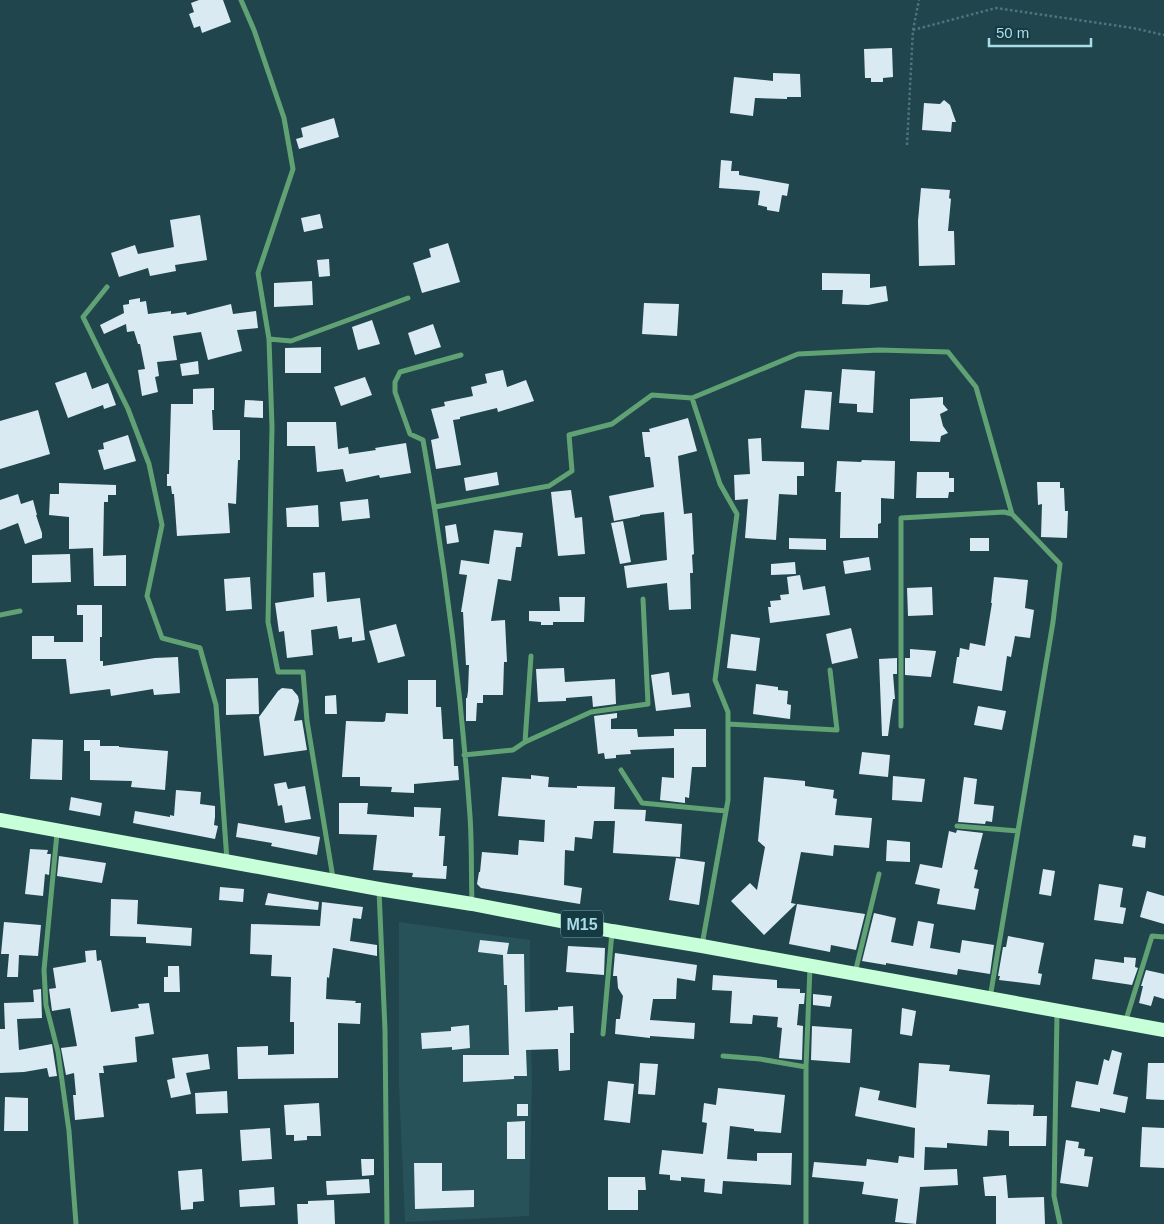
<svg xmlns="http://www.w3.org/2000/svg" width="1164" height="1224" viewBox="0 0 1164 1224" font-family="Helvetica,sans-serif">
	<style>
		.built { fill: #28525a }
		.building { fill: #d9eaf3 }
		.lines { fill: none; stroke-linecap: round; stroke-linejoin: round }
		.path { stroke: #4c757e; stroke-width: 2.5; stroke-dasharray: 2.5 2.5; stroke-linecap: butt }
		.minor { stroke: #60a274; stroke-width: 5 }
		.trunk { stroke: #c7ffd9; stroke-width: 14 }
		.labels { text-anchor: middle; stroke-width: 5; stroke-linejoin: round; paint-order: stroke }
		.shield { fill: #153a42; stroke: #7dabb6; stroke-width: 1 }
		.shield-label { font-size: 16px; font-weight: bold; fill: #a9dce7 }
	</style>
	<rect width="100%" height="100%" fill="#20454c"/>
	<path class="built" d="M399 922 530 940V997L532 1081 529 1216 405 1222 399 1086Z"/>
	<path class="building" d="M199 0H223L231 22 202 33 200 26 194 28 189 14 194 12 191 3Z
		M892 48 893 77 883 78V82H871V78H865L864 49Z
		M773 73 800 74 801 97H787V99L755 98 753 116 730 113 734 77 773 81Z
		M944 100 950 105 956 122H952L951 132 922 130 924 103 940 104Z
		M334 118 339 137 299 149 296 139 303 137 301 128Z
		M721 160 732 161 731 171H739V175L789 184 787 196 782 195 779 212 767 210V207L758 205 760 191 719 188Z
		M921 188 950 190 949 198 951 199 948 231H954L955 265 919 266 918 221Z
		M320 214 323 228 304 232 301 218Z
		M200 215 207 260 175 265 176 271 150 276 148 268 119 277 111 253 135 245 138 254 174 247 170 220Z
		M448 243 460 282 422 293 413 263 431 257 429 249Z
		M329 259 330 276 319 277 317 260Z
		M822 273 870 274V288L886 286 888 301 868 305 842 304 843 290H822Z
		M312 281 313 305 274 307V283Z
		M140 298V302L146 301 148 314 171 311V314L186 312 187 315 231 304 233 314 256 311 258 328 237 330 242 351 208 360 201 332 173 336 177 360 157 362 159 376 155 377 158 392 142 396 138 370 145 369 140 344H138L134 331 127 332 126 324 104 334 100 325 124 313 123 305 129 304V300Z
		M644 303 679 304 677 336 642 334Z
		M372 320 380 344 358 350 352 327Z
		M433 324 441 347 415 355 408 333Z
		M321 347V373H285V348Z
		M198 361 199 374 182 376 180 364Z
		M842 369 875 371 873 413 857 412V404L839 403Z
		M503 370 507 387 526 380 534 401 498 412 497 408 460 417V419L453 420 461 465 436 469 431 440 439 438 431 409 445 406 444 402 473 396 471 387 487 383 485 374Z
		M86 372 92 389 108 383 116 405 104 409 103 405 68 418 55 383Z
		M365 377 372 395 341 406 334 387Z
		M214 388V410H212L213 430H240V460H238L236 504 228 503 230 533 177 536 174 494H172L171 486H167V474H169L171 404H193V389Z
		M805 390 832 392 829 430 801 428Z
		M943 397V404L948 410 940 414 943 426 948 433 941 436 940 442 910 441V399Z
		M245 400 263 401V418L244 417Z
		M38 410 50 454 0 469V421Z
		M688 418 697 451 678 456 684 514 692 513 694 554 692 555 693 573H690L691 609 669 610 667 583 627 588 624 566 667 560 664 512 640 515V516L614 521 609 496 654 487 650 457H645L642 432H650L649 429Z
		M287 422H336L338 449 348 447 349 454 376 450 375 448 406 443 411 473 380 478 379 475 346 482 343 469 317 472 315 446H287Z
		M128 435 136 461 104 470 98 450 104 449 103 443Z
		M761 438 762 461 804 462V476H797V495L779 494 776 540 745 538 748 499 735 500 734 475 750 474 748 439Z
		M862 460 895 461 894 499 881 498V523L878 524V538H840L841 492H835L837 461 861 462Z
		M497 472 499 485 466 491 464 478Z
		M917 472H949V478H954V492H949L948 498H916Z
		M1037 482H1060V488H1064L1065 511H1068L1067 538 1041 537 1042 504 1038 505Z
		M59 483 116 485V495H108V502H104L103 556 126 555V586H94L93 548 69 549V517L49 515 50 494H59Z
		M571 490 575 518 582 517 585 554 558 556 551 492Z
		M18 494 21 504 33 500 37 515H36L42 533V538L25 544 18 523 0 530V500Z
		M368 499 370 518 342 521 340 502Z
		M318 505 319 527H287L286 508Z
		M623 521 631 562 620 564 611 523Z
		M456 524 459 542 447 544 445 526Z
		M494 530 523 533 521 547H516L511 581 498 579 491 621 505 620 507 662H504L503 695H483V703H477L476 721H466V698H467L468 691 469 665H466L463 612H461L467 575 459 574 461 560 489 564Z
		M789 538 826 539V550L789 549Z
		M970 538H989V551H970Z
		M70 554 71 582 32 583V555Z
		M869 557 871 570 845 574 843 561Z
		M795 562 796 574 771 575V564Z
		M325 572 327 602 360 598 365 640 352 642V637L339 639 337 626 311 630 313 655 287 658 284 631 279 632 275 603 314 597 313 573Z
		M800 575 803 590 825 586 830 615 770 623 768 607H771L770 601 781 600 780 595 789 594 787 577Z
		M250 577 252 609 226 611 224 579Z
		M994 577 1028 580 1025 608 1034 610 1030 638 1015 636 1011 657 1007 656 1002 691 953 683 957 657H959L960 648 969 650 970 643 985 646 992 603H991Z
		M932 587 933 615 908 616 907 588Z
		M559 597H585L584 622H553V625H541V622L529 621V611H560Z
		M77 605H102V637H100V661H103V666L155 658 178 657 180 693 154 695 153 689 111 696 110 689 70 694 66 659H32V636H54V642H83V615H77Z
		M396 624 405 656 378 663 369 631Z
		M851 628 858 658 832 664 826 634Z
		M731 634 760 638 756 671 727 668Z
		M910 649 936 651 931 677 905 675V658H910Z
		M897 658V674H893L895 699H893L888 736H882L879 659Z
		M564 668 565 682 615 679 616 704 593 707 592 696 566 698V701L538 702 536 669Z
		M669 672 672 695 689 693 691 707 656 711 651 675Z
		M258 678 259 714 226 715V679Z
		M408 680H436V707H441L443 739H453L454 766H458L459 780 414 784V793L391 792 392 787 360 786V777H342L346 721 383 722 385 721 386 713 408 714Z
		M756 684 778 687V690L788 691 787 704 791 705 790 719 753 714Z
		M282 688 292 689 298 696 299 701 294 721 302 720 307 750 264 756 259 717 278 691Z
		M336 695 337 714H325V696Z
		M978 706 1006 711 1002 730 974 725Z
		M617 713V718L611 719V729H637L638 737 674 736V729H706V767H692L689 798 685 797V803L660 800 662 777 674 778V748L630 750 631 754 616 755V758L605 759 604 753 598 754 594 716Z
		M32 739 63 740 62 780 30 779Z
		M84 740H100V746H119V747L168 751 165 790 131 787 132 781 90 780V751H84Z
		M862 752 890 755 888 777 859 774Z
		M531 775 549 777 548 787 577 788V786L615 787 614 809 646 810 645 821 682 824 680 857 613 853 615 821H594L592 839 575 837 574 851 565 850 564 885 582 888 580 904 481 888 477 884 479 872H480L482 852 518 855 519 840 544 842 545 820 498 816 502 777 531 779Z
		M893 776 925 779 922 802 892 800Z
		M764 777 805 781V786L834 790 833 798 837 799 835 815 872 818 869 848 834 845 833 856 801 852 791 903 796 904 764 935 731 901 750 883 757 890 765 847 758 841Z
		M964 777 977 779 974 804 994 806 992 822 986 821 985 824 958 822Z
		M286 782 288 789 305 786 311 819 285 823 282 805 278 806 274 784Z
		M176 790 201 792 200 804 215 806V817H212H215L214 825 218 826 215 839 133 823 135 811 170 817V815L174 816Z
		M71 797 102 803 100 816 69 810Z
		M339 803H368L367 814 414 817V807L441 808 439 836H445L443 866H447L446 879 412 877 413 873 373 870 377 835 339 834Z
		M238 823 320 837 317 855 271 846 272 843 236 837Z
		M957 830 983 833 974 869 978 870 974 888 979 889 975 910 937 904 940 889 915 884 920 864 942 868 949 831 956 833Z
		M1134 835 1146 837 1145 848 1132 846Z
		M887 840 910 842V862L886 861Z
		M30 849 48 850 47 854H51L49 875 45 874 43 896 25 894Z
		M59 856 106 863 102 883 57 876Z
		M676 858 705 862 699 905 669 900Z
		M1043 869 1055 871 1051 896 1039 894Z
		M1099 884 1123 888 1120 907 1126 908 1123 924 1094 920Z
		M220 887 244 889 243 902 219 900Z
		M1147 891 1164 896V924L1140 917Z
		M268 893 319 902 318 910 265 905Z
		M111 899 138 900 137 924 192 928 191 946 146 943V937L110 936Z
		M322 902 363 907 361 919 353 918 350 941 377 945V956L333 948 329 978 327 977 326 999 356 1001 355 1003H361L360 1024 338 1023V1078L238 1079 237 1047 268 1046V1055L294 1054V1022H290L291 977 271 976 272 955 250 954 251 924 320 926Z
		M797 904 865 914 856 950 831 945 830 952 789 944Z
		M874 913 896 918 891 942 913 946 918 921 934 924 930 948 960 953 962 940 994 945 990 974 958 969 957 975 886 963V965L862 961Z
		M4 922 41 925 38 956 19 955 18 977H7L9 954H1Z
		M1008 936 1044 943 1038 973 1042 974 1040 985 999 980 1000 976H998L1003 947H1006Z
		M480 940 509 943 507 954H524L525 1012 558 1010V1007L573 1006 574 1033H570V1070L559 1071 558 1049 526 1050 527 1076H514V1079L463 1082V1055H509L507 985H504L503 955 478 952Z
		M568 946 605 948 604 975 566 972Z
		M96 950 97 961 101 960 111 1012 139 1008 138 1004 149 1003 154 1034 135 1037 137 1062 103 1066 104 1073H99L104 1117 75 1120 73 1095H76L74 1073 66 1075 61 1048 77 1046 70 1008 52 1011 49 989 56 988 53 968 86 962 85 951Z
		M615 953 697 965 695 981 677 978 676 999H653L650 1020 695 1023 694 1039 650 1036V1038L615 1034 616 1019H620L623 996 618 988 617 976H613Z
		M1124 957 1136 958 1135 967 1138 968 1132 985 1092 979 1095 959 1124 963Z
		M168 966H179L180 992H164V977H168Z
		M1146 970 1164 974V999L1154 996 1151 1006 1139 1003 1143 986H1141Z
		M713 975 777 980V988L800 989V993H805L804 1004H799L797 1025 803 1026 802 1060 779 1058 782 1028 777 1027 778 1017 753 1015 752 1024 730 1023 732 991 712 990Z
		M41 989 42 1018 17 1019 19 1050 52 1044 57 1076 49 1077 47 1068 24 1072 0 1073V1029H5L4 1003 34 1002 33 990Z
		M813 994 832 996 830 1007 813 1005Z
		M902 1008 916 1011 912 1036 900 1034Z
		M469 1025 470 1048 452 1050V1047L422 1049 421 1033 451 1031V1027Z
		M812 1026 852 1029 850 1063 811 1060Z
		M1112 1050 1122 1053 1113 1094 1128 1097 1125 1113 1100 1108V1112L1071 1107 1076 1081 1098 1085 1104 1059 1109 1061Z
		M208 1054 210 1069 186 1073 191 1094 171 1098 167 1080 175 1078 172 1058Z
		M640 1063 658 1064 655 1095 638 1094Z
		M919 1063 950 1065 949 1071 990 1075 987 1104 1034 1105 1033 1116H1047L1046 1146H1009V1131L988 1130 987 1146 947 1143V1148L925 1147 924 1170 957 1169 958 1185 920 1187 916 1224 895 1222 898 1199 862 1194 864 1182 812 1177 814 1162 866 1166 867 1159 898 1163 899 1156 914 1158 915 1128 855 1116 860 1087 880 1091 878 1100 916 1108Z
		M1148 1063H1164V1100L1146 1099Z
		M608 1081 634 1084 630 1123 604 1120Z
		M718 1088 785 1095 781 1133 754 1131V1129L730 1126 727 1159 757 1161V1153H792L791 1185 723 1181 722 1194 704 1192 705 1179 681 1177V1181L670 1180V1175L659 1174 662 1150 703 1154 707 1123 702 1122 704 1103 716 1105Z
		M227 1091 228 1113 196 1114 195 1093Z
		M5 1097 28 1098V1131H4Z
		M319 1103 321 1136H307V1140L294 1141V1135H286L284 1105Z
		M517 1104H528V1116H517Z
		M525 1121V1159H507V1122Z
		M1142 1127 1164 1128V1168L1140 1167Z
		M270 1128 272 1159 242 1161 240 1130Z
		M1066 1140 1079 1142 1078 1148 1085 1149 1084 1156 1093 1157 1088 1187 1060 1183Z
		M361 1159H374V1175L362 1176Z
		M414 1163H442V1191L474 1190V1207L415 1209Z
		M202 1169 204 1201 193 1202V1209L181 1210 178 1171Z
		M1006 1175 1008 1198 1044 1197 1045 1224H996V1196H985L983 1177Z
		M608 1177H645L646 1190H638V1210H608Z
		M369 1179 370 1193 327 1195 326 1181Z
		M274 1187 275 1205 240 1207 239 1190Z
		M334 1200 335 1224H298L297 1204H308V1201Z"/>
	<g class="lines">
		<path class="path" d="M913 30 996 8 1133 28 1164 35
			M907 145 913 30 919 0"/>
		<path class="minor" d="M241 0 254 30 284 118 293 169 258 273 269 339 272 427 268 622 278 672H303L307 721 333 878
			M107 287 83 317 128 409 149 464 162 525 147 596 162 638 200 648 216 705 227 861
			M269 339 291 341 408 298
			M461 355 400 372 395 382V392L410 434 423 440C445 564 461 690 470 816 472 845 471 874 472 903
			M692 398 720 484 737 514 715 680 728 712V800L702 945
			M435 507 549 486 572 471 569 435 612 424 652 395 692 398 798 354 879 350 948 352 976 387 1012 514 1060 564 1053 622 990 998
			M0 615 20 611
			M728 724 837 730 830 670
			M901 726V518L1004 512 1012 514
			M525 742 531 656
			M464 755 513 750 525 742 591 712 648 704 643 599
			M621 770 642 803 726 811
			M957 826 1018 831
			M57 833 44 970 46 1005 58 1052 69 1131 76 1224
			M379 890 385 1030 387 1224
			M855 973 879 874
			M1057 1013 1054 1196 1060 1224
			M1125 1023 1152 936 1164 937
			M603 1034 612 932
			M723 1056 760 1059 806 1067
			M806 1224V1067L810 967"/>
		<path class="trunk" d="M0 820 379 889 472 904 612 931 702 946 1164 1030"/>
	</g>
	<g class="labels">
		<rect class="shield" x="561" y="910.5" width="42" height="27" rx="4"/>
		<g class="shield-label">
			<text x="582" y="930">M15</text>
		</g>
	</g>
	<path d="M989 38v8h102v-8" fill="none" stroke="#a9dce7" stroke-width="2.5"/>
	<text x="996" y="38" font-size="15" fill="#a9dce7" stroke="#153a42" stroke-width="4" paint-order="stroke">50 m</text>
</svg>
